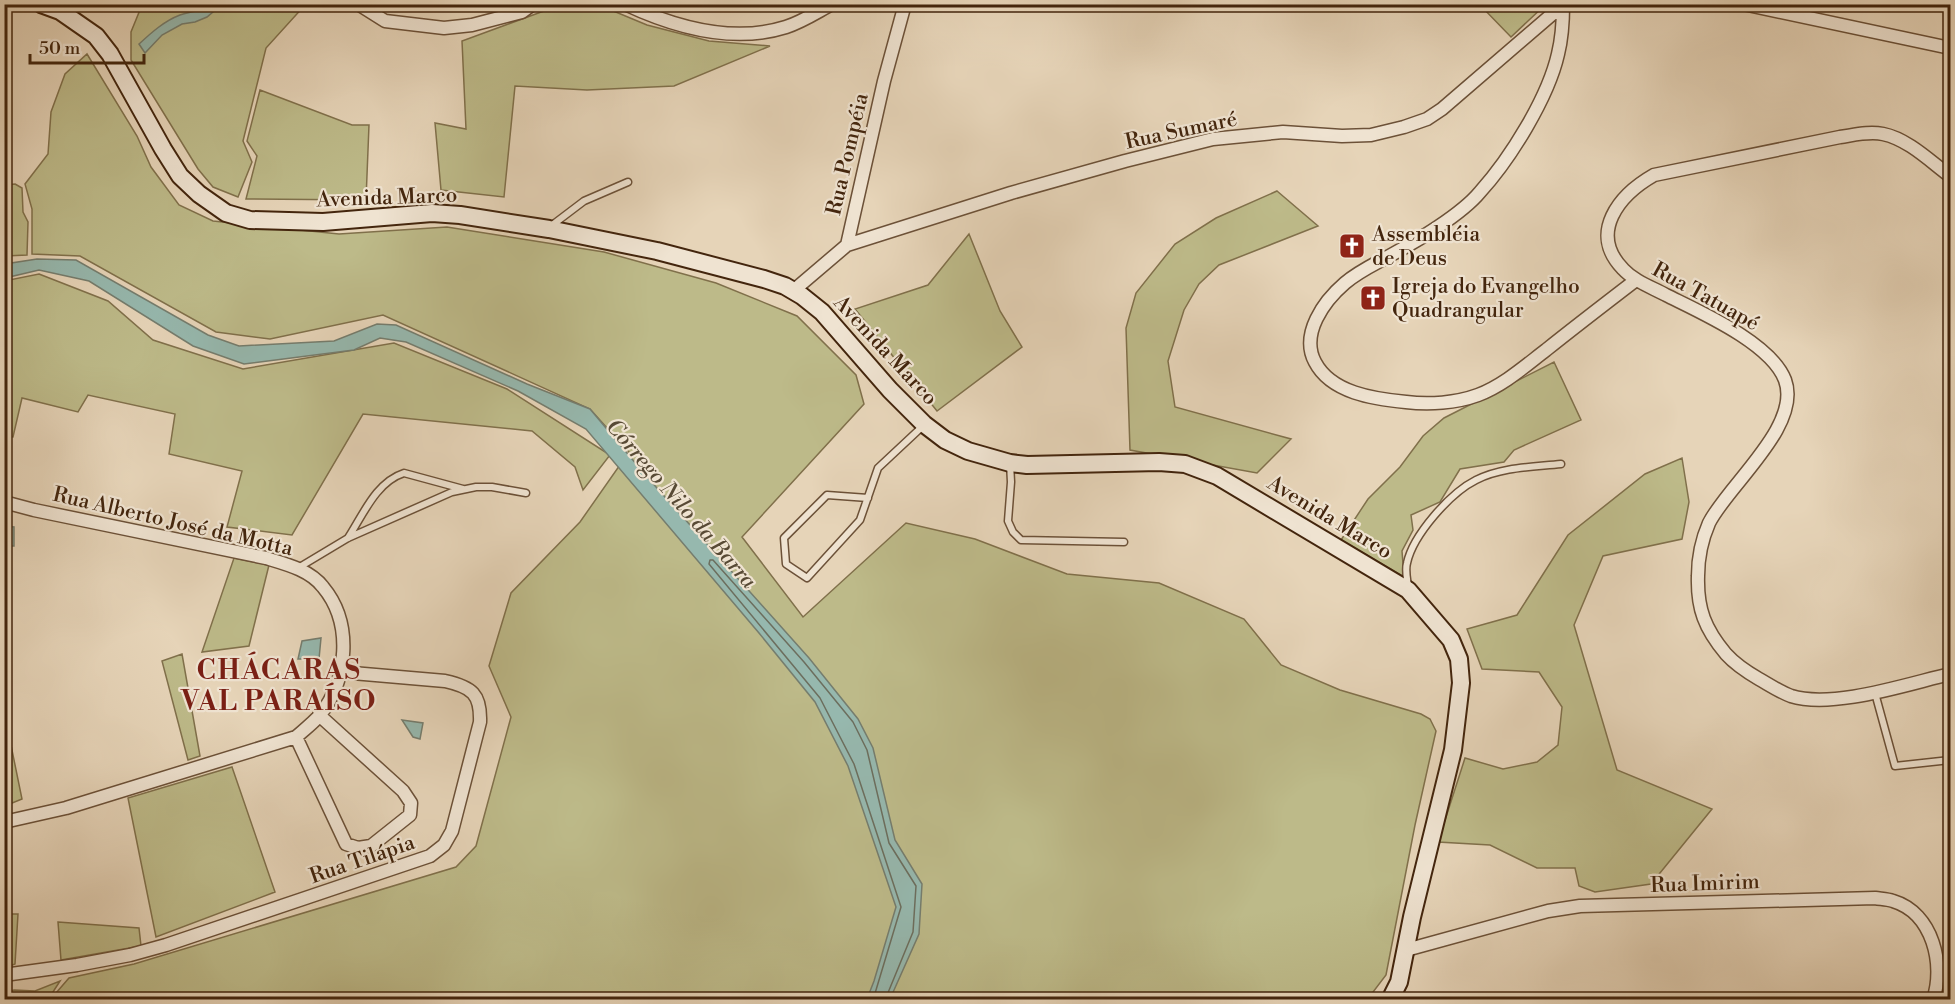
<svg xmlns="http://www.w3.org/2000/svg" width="1955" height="1004" viewBox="0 0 1955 1004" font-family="'Libre Bodoni',serif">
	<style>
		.green { fill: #bdba89; stroke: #80704b; stroke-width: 1.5 }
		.water { fill: #96b8ae; stroke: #757d6e; stroke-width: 1.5 }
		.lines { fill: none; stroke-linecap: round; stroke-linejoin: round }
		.shore { stroke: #6c6e5e; stroke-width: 1.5 }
		.service-casing { stroke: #6c5138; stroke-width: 9 }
		.minor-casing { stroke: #6c5138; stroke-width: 15 }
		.secondary-casing { stroke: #43250d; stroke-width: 20 }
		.service { stroke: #efe3d1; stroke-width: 6 }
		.minor { stroke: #efe3d1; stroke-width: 12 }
		.secondary { stroke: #efe3d1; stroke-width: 16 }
		.labels { text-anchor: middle; stroke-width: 4.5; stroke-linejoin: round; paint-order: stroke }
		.street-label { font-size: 21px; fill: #43250d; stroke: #efe3d1 }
		.poi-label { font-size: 21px; fill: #43250d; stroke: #efe3d1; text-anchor: start }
		.water-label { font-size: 22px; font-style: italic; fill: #584a35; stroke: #efe3d1 }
		.district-label { font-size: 27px; font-weight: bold; letter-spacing: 1.5px; fill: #7a1f14; stroke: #efe3d1 }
	</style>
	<rect width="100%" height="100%" fill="#e6d4b8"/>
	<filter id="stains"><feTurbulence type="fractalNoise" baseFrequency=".00333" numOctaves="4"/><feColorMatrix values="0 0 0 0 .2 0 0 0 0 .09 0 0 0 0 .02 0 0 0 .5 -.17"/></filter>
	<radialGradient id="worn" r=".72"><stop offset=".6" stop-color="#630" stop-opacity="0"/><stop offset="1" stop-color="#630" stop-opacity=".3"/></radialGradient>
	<path class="green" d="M563 4 599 5 647 25 709 41 770 46 674 86 587 90 515 86 504 197 441 190 435 123 466 129 462 41Z
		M142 5H305L266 48 243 141 252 162 238 197 213 187 198 169 131 60V32Z
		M1545 5 1511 37 1480 5 1545 4Z
		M87 54 137 136 151 167 179 205 213 221 339 234 447 227 604 252 716 283 797 316 856 375 864 404 742 537 803 617 906 523 975 539 1067 574 1159 583 1244 619 1281 665 1340 690 1421 714 1430 719 1436 731 1415 825 1386 975 1367 1000 62 999 56 993 69 978 134 964 456 867 476 846 511 717 489 666 511 593 580 522 629 452 590 409 383 315 270 339 216 332 80 256 32 254V209L25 184 48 154 51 112 65 74Z
		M260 90 352 125H369L366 200 246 199 257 156 247 141Z
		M15 184 22 188 23 212 28 222 27 255 5 256V185Z
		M1277 191 1318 226 1219 265 1199 284 1184 310 1168 361 1175 407 1291 439 1257 473 1130 450 1126 328 1136 293 1175 244 1216 218Z
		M969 234 1000 311 1022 347 937 411 855 309 928 285Z
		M39 274 108 301 153 340 243 369 394 343 507 389 610 455 583 490 575 467 532 431 363 414 292 535 227 527 242 471 169 454 175 414 88 395 78 412 22 398 13 437 5 436 4 281Z
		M1554 362 1581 420 1514 450 1504 462 1460 469 1440 502 1411 515 1413 530 1402 551 1404 577 1341 540 1368 499 1400 467 1423 436 1444 418Z
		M1682 458 1689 502 1682 539 1603 556 1574 625 1617 770 1712 809 1651 884 1595 892 1579 886 1575 868H1537L1490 845 1438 842 1465 758 1503 769 1537 762 1558 745 1562 707 1539 672 1482 669 1467 629 1517 615 1568 535 1645 474Z
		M234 558 269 565 249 646 202 652Z
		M182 654 200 756 188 760 162 661Z
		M5 659H10L5 716 22 799 5 806Z
		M232 767 275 892 156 937 128 798Z
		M5 914H18L15 964 5 968Z
		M58 922 139 928 141 946 61 960Z
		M60 981 51 995 53 999H5V993L14 990 35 991Z"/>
	<path class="water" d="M207 4 221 5 207 17 195 22 182 24 162 35 145 53 139 44C151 33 164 21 180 15 191 11 196 13 207 4Z
		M37 259 76 260 208 335 239 346 334 341 377 324 396 325 527 384 590 409 648 478 809 658 858 719 873 748 895 840 922 884 919 934 890 999H867L874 981 896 907 848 766 815 702 759 633 586 429 518 391 406 342 380 338 354 350 244 364 193 346 89 281 39 270 5 278V264Z
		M5 526 14 527V546H5Z
		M321 638 319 659H298L302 641Z
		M402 720 423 723 420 739 413 737Z"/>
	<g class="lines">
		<path class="shore" d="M873 1000 901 907 854 764 820 698 709 564 710 560H713L804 662 853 722 867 750 889 843 916 886 913 932 885 1000"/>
		<defs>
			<path id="service" d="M551 226 584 201 628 182
				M1010 463 1011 482 1008 521 1013 532 1021 540 1124 542
				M868 498 827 495 784 538 786 564 807 578 860 520 878 468 924 425
				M348 538C363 515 376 482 404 473L463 489
				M298 568 348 538 452 492 476 487H492L526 493
				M1408 586C1407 579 1405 570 1407 563 1413 535 1450 493 1476 480 1501 467 1533 467 1561 464
				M1875 693 1895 766 1950 760"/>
			<path id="minor" d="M358 4 385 21 444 28 472 25 522 12 533 4
				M625 4C674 27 732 44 786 27 802 22 817 12 832 4
				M1743 4 1950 48
				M1563 5C1563 22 1562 38 1558 54 1548 98 1510 159 1480 192 1462 214 1417 241 1391 255 1375 264 1359 271 1345 283 1324 301 1300 334 1315 362 1331 393 1374 399 1406 402 1429 405 1456 403 1478 395 1504 385 1525 366 1546 350 1576 326 1606 303 1636 280
				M1950 176C1931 162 1908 139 1883 134 1869 131 1854 135 1840 137L1654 175C1619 195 1588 233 1623 269 1634 281 1651 287 1666 295 1700 312 1771 343 1785 380 1802 426 1728 485 1709 523 1702 539 1698 559 1698 576 1697 609 1705 629 1726 654 1735 664 1747 672 1759 679 1768 684 1780 692 1791 696 1833 709 1907 684 1950 674
				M847 245 1011 193 1125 161 1213 139 1283 132 1342 136 1371 135 1404 127 1427 119 1442 109 1564 4
				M793 291 847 245 884 81 905 4
				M4 502 34 510 266 558C286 564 310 570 323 587 353 623 348 679 320 715 313 723 304 730 296 737L66 808 4 822
				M296 737 346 844 358 848 371 846 410 815 411 803 403 791 319 715
				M1406 950 1548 911 1580 906 1875 898C1881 899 1887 899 1893 901 1933 913 1945 965 1933 1000
				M4 975 77 965 130 955 166 945 430 856 444 845 452 831 480 722C481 694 472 687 445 681L341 672"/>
			<path id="secondary" d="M41 4 60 11 96 36 110 54 163 149 180 176 199 194 226 213 250 220 323 222 432 213 460 215 549 229 657 251 764 279 785 286 802 296 822 312 890 390 924 424 945 440 968 451 1010 463 1027 465 1159 462 1185 464 1217 476 1408 590 1451 640 1459 659 1461 683 1453 750 1412 917 1399 982 1390 1000"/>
		</defs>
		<use href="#service" class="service-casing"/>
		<use href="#minor" class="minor-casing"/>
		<use href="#secondary" class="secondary-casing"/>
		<use href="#service" class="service"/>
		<use href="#minor" class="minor"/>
		<use href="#secondary" class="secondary"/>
	</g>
	<defs>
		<symbol id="church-square" viewBox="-11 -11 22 22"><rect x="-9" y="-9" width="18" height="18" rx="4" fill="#8f2418" stroke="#efe3d1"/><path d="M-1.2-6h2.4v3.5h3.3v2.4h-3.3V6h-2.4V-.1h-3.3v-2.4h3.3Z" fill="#fff"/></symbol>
	</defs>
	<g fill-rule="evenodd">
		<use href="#church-square" x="1337" y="231" width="30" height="30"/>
		<use href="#church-square" x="1358" y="283" width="30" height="30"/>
	</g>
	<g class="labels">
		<g class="street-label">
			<text transform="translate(1181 130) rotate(-12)" y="7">Rua Sumaré</text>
			<text transform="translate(847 154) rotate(-77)" y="7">Rua Pompéia</text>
			<text transform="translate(387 197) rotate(-2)" y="7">Avenida Marco</text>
			<text transform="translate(1706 296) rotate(29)" y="7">Rua Tatuapé</text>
			<text transform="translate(886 350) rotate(47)" y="7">Avenida Marco</text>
			<text transform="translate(1330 517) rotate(31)" y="7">Avenida Marco</text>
			<text transform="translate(173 521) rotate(13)" y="7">Rua Alberto José da Motta</text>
			<text transform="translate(362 859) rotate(-19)" y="7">Rua Tilápia</text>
			<text transform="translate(1705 883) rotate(-2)" y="7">Rua Imirim</text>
		</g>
		<g class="poi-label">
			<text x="1372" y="241">Assembléia<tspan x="1372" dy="24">de Deus</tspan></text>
			<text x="1392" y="293">Igreja do Evangelho<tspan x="1392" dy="24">Quadrangular</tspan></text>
		</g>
		<g class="water-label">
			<text transform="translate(682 503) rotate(49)" y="8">Córrego Nilo da Barra</text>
		</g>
		<g class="district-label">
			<text x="279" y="679">CHÁCARAS<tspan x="279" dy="31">VAL PARAÍSO</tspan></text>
		</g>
	</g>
	<rect width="1955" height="1004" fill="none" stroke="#e6d4b8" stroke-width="24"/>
	<rect x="6" y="6" width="1943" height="992" fill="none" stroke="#43250d" stroke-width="3"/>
	<rect x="12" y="12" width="1931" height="980" fill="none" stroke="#43250d" stroke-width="1.5"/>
	<path d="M30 54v9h114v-9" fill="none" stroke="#43250d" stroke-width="3"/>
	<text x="39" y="54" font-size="18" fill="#43250d" stroke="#efe3d1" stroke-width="4.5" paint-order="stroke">50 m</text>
	<rect width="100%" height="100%" filter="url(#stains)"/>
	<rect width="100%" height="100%" fill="url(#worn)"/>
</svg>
